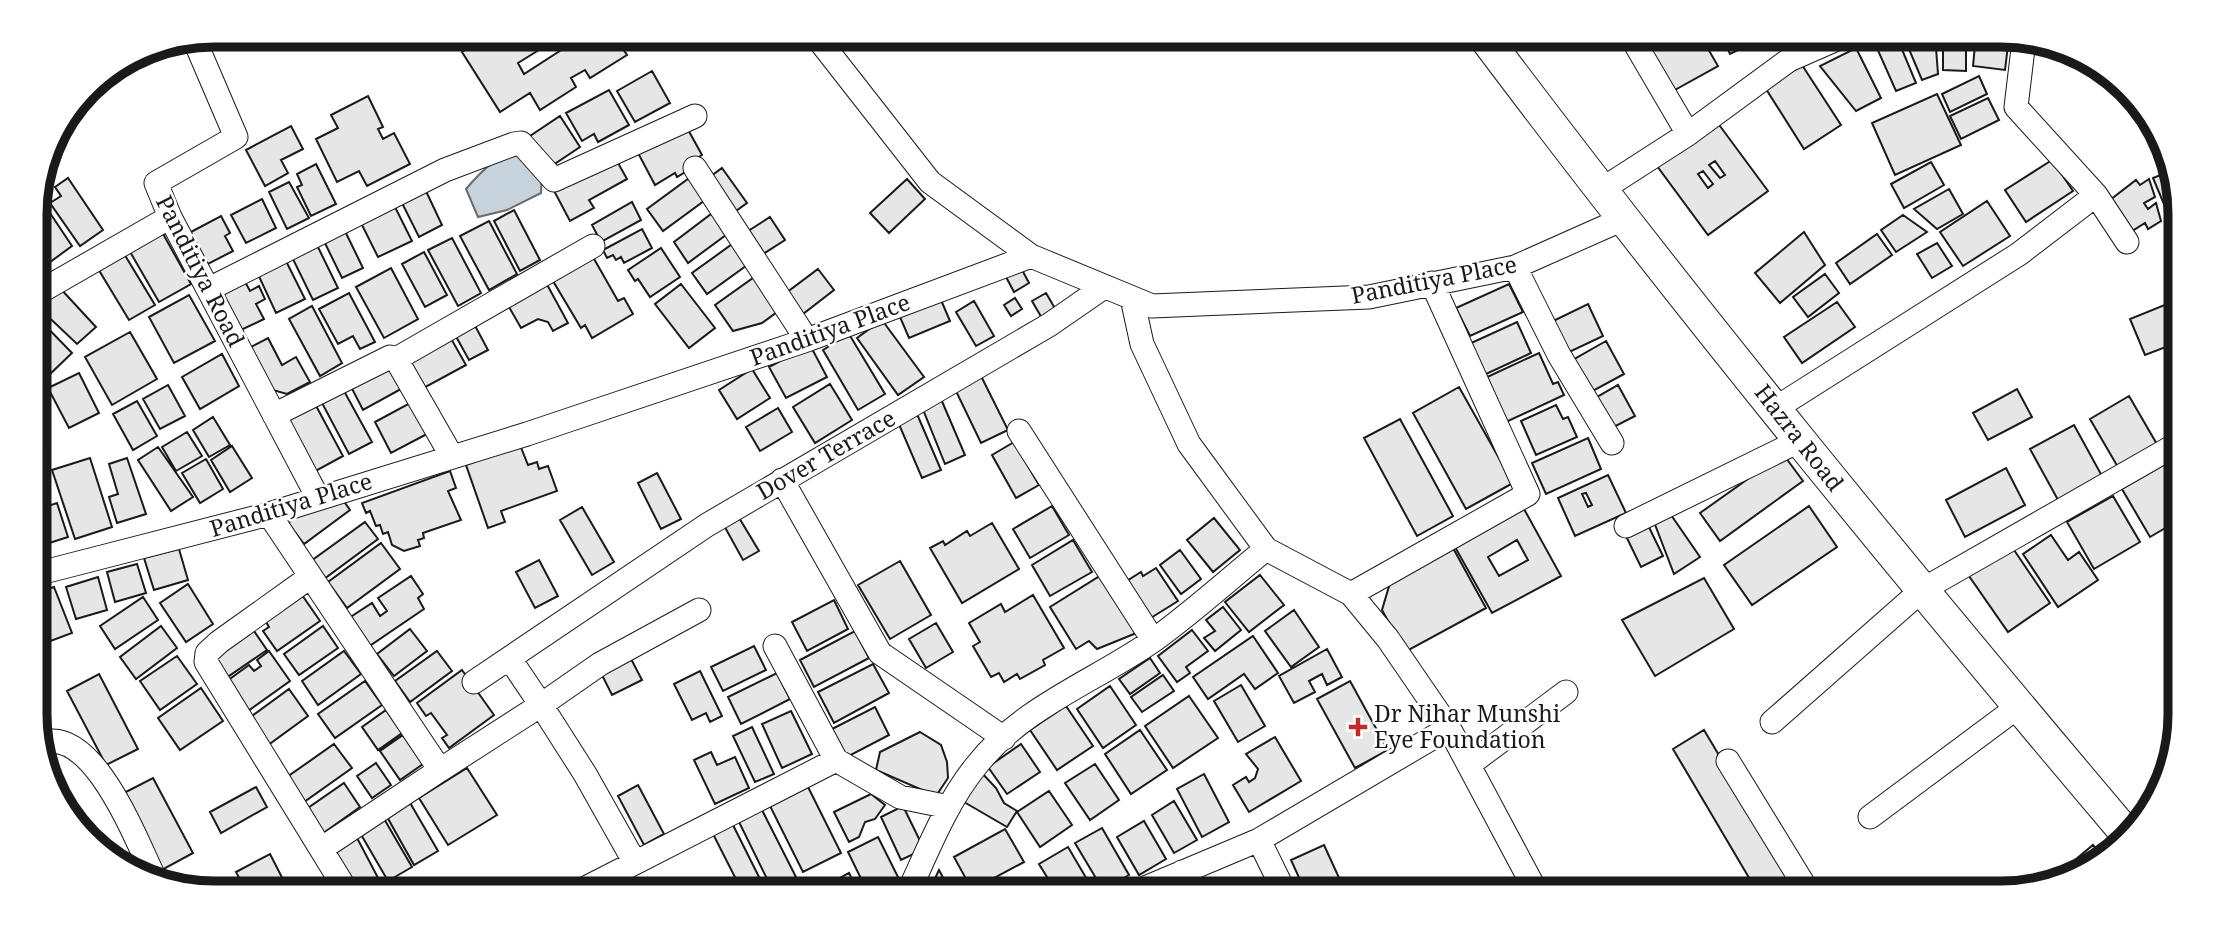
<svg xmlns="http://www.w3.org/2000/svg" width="2215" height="928" viewBox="0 0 2215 928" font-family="'Noto Serif',serif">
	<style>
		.water { fill: #c6d2dc; stroke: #6a6a6a; stroke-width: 2 }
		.building { fill: #e6e6e6; stroke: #1a1a1a; stroke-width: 2; fill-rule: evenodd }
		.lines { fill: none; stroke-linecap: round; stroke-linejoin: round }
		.street-casing { stroke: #1a1a1a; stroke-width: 25 }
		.secondary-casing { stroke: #1a1a1a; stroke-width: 34 }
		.street { stroke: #fff; stroke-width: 23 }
		.secondary { stroke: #fff; stroke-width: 32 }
		.poi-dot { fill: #c62828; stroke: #fff; stroke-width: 2.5 }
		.labels { text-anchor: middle; stroke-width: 5; stroke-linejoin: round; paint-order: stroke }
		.street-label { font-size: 23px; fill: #1a1a1a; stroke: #fff }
		.poi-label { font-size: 23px; fill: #1a1a1a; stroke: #fff; text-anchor: start }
		.rim { fill: none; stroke: #1a1a1a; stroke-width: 9 }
	</style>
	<rect width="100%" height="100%" fill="#fff"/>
	<path class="water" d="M523 150 542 169 541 193 507 210 478 217 466 189C483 169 497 155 523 150Z"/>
	<path class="building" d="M489 35H563L518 63 524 74 569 45 563 35H614L627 55 590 78 585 70 571 78 576 87 540 110 530 93 500 112 462 52Z
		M1666 35H1700L1718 66 1673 91 1647 46Z
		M1721 35H1769L1730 54Z
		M1876 35H1896L1916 83 1896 91 1872 37Z
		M1903 35H1935L1938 74 1922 80Z
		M1943 35H1966V71L1943 70Z
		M1976 35 2009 37 2005 70 1973 66Z
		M1856 48 1881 98 1856 111 1820 66Z
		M1802 65 1841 125 1804 149 1766 89Z
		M652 71 670 103 635 122 617 91Z
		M1979 76 1987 94 1950 112 1942 94Z
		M609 90 629 125 598 142 594 134 582 141 566 113Z
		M1937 94 1961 145 1895 175 1872 123Z
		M368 96 383 127 378 129 383 139 394 133 410 164 367 186 359 171 337 182 316 139 338 128 331 115Z
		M1988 98 1999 120 1961 139 1950 116Z
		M560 116 580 147 550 167 530 136Z
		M1717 122 1768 191 1708 235 1657 166ZM1715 161 1725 175 1720 178 1709 165ZM1703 171 1713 184 1708 188 1698 174Z
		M291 126 303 149 281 160 288 173 265 186 246 150Z
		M686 126 702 155 684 166 687 171 677 177 675 173 655 185 638 153Z
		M613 154 627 179 589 200 594 208 570 221 552 187Z
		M2052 160 2073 191 2026 222 2005 190Z
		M1931 162 1944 185 1904 208 1891 184Z
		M316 164 336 204 311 216 297 187 302 185 297 174Z
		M722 168 747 203 733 213 707 179Z
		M44 169 51 179 40 186Z
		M2170 171 2178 190 2179 230 2174 228 2153 178Z
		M692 176 708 198 663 231 647 209Z
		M68 178 103 230 80 246 50 203 61 196 55 187Z
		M907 179 925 199 889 233 870 213Z
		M2149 179 2155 197 2144 203 2148 209 2156 203 2161 221 2148 229 2145 223 2129 233 2110 200 2136 180 2140 185Z
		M289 182 309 218 287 229 269 192Z
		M425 189 442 225 419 237 401 201Z
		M1949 189 1963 214 1937 229 1914 209Z
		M262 199 276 228 246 243 231 215Z
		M1987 201 2010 236 1963 266 1940 232Z
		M632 202 641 220 601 242 592 225Z
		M393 203 412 241 378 257 359 219Z
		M44 204 72 246 46 265 36 249 35 209Z
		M514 210 540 260 520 271 494 221Z
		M715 211 730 232 688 263 674 242Z
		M1903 215 1927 232 1896 252 1881 230Z
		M221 216 230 233 225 236 233 251 206 265 189 233Z
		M770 217 785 240 760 256 745 233Z
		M489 221 517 274 489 290 460 236Z
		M343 227 363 268 342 278 322 237Z
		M642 229 652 248 624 263 621 257 616 260 613 255 607 258 603 250Z
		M162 232 191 284 159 302 129 250Z
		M1804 232 1825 265 1780 303 1755 273Z
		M1877 234 1892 255 1850 284 1836 263Z
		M452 238 481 293 458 306 428 250Z
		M315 241 338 288 313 300 290 253Z
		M735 242 750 263 707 294 692 273Z
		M1937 243 1952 266 1932 278 1917 254Z
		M661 248 680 277 650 297 638 279 635 281 628 270Z
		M123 252 155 305 129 320 97 267Z
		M424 252 447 295 425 307 402 264Z
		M284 257 305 299 276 313 256 270Z
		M593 257 618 301 624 298 633 314 592 338 585 325 581 328 553 281Z
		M1020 266 1029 283 1014 292 1005 275Z
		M391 268 418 319 384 338 356 287Z
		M818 269 834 290 799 317 782 296Z
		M760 273 784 307 762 323 733 331 715 305Z
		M1825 274 1839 293 1808 317 1793 297Z
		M243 278 250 291 259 286 265 299 256 304 264 319 241 330 221 289Z
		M544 279 568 323 553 331 548 322 538 319 521 328 505 300Z
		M681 284 715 328 689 348 655 304Z
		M1509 284 1523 312 1470 336 1456 308Z
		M59 287 96 327 77 344 38 307Z
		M349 293 375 342 360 349 353 336 338 344 319 309Z
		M1046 293 1057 312 1043 320 1032 301Z
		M189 295 215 341 174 363 149 317Z
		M1015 298 1022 309 1011 316 1004 305Z
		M941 300 950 321 909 338 900 317Z
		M974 301 994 336 976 346 956 312Z
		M1837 302 1855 327 1802 363 1784 337Z
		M1588 304 1603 336 1563 355 1549 323Z
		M2167 304 2179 342 2145 355 2130 319Z
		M312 306 342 363 320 376 289 319Z
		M36 316 72 353 48 376 36 364Z
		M472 320 488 350 469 360 453 331Z
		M882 320 924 377 898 395 857 338Z
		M1517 322 1531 353 1484 375 1469 344Z
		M130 332 157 379 112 405 85 357Z
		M849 334 885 394 858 410 823 350Z
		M449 335 466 365 420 390 403 359Z
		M268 338 282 365 296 357 310 382 287 394 269 389 247 349Z
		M1606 341 1624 374 1589 393 1571 361Z
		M810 345 827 377 786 398 769 367Z
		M1539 353 1553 384 1558 382 1564 395 1506 422 1485 378Z
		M222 354 239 386 200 409 182 377Z
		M387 361 401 389 363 410 348 381Z
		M752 369 770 398 737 419 719 390Z
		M79 373 99 413 69 428 48 388Z
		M981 376 1008 430 981 443 955 389Z
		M36 380 46 388 36 401Z
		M830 384 852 420 815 443 793 407Z
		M168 385 185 416 160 429 143 399Z
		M1618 385 1635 416 1608 430 1592 400Z
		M1459 387 1513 483 1466 509 1413 413Z
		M2017 389 2032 417 1988 440 1973 413Z
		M344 391 372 442 349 454 322 403Z
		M2129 396 2158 446 2119 469 2090 419Z
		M941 399 965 455 945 464 922 407Z
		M137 401 157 436 133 450 113 414Z
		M314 402 343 456 312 473 283 419Z
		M410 403 427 434 391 453 375 422Z
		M1556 405 1563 419 1568 417 1577 437 1536 455 1521 421Z
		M778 408 792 432 760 451 746 427Z
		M917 414 941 470 922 478 898 422Z
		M213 417 230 445 209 457 193 430Z
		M1400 419 1453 516 1417 536 1364 438Z
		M2074 425 2102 476 2058 500 2030 449Z
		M187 432 202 456 176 471 162 447Z
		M1588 438 1601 469 1546 494 1532 463Z
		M1014 442 1039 485 1016 498 992 455Z
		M520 445 528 465 537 462 539 469 548 466 557 491 501 511 505 522 488 528 466 465Z
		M232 446 252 478 230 492 211 460Z
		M158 447 193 497 171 511 138 460Z
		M1783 454 1803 481 1720 541 1700 513Z
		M90 458 112 527 75 539 52 470Z
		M127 458 146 514 117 523 109 497 118 494 109 464Z
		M206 459 223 489 200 503 182 473Z
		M2169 462 2179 479V520L2150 537 2122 489Z
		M2006 468 2025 505 1965 537 1946 500Z
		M450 471 456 488 448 491 461 520 423 533 424 538 418 540 420 546 404 551 392 545 388 532 383 534 380 525 376 526 370 511 366 513 362 503Z
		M657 473 681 519 661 529 638 483Z
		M1608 475 1626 513 1575 536 1558 498ZM1586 493 1592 505 1588 507 1582 494Z
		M2113 496 2140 542 2094 569 2067 522Z
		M341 497 350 510 304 544 288 523 313 505Z
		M57 503 68 537 37 547 36 510Z
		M1052 506 1069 535 1030 558 1013 529Z
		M1809 506 1837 547 1752 605 1724 565Z
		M582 507 614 562 592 575 560 520Z
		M1524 509 1561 576 1492 613 1455 547ZM1517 540 1528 560 1499 576 1488 557Z
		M735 511 759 551 743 560 721 520Z
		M1669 512 1700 557 1674 574 1654 522Z
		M1214 518 1240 550 1213 572 1187 540Z
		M1646 521 1663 556 1641 567 1624 532Z
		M365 522 378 539 324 579 311 561Z
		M992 523 1019 569 962 603 930 548 943 541 945 545 967 531 970 536Z
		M2051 535 2068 560 2079 552 2098 580 2058 607 2023 554Z
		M1073 540 1092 572 1050 596 1032 565Z
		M381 543 400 569 347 608 328 582Z
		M2012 547 2050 603 2008 632 1969 576Z
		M1453 548 1486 608 1405 652 1382 610 1390 583Z
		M179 549 188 580 154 590 144 558Z
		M1180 550 1201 579 1181 594 1160 565Z
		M539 560 558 596 535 608 516 572Z
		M900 561 931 615 890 639 858 585Z
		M137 564 146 593 115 602 107 572Z
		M1156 568 1178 601 1146 621 1122 584 1141 572 1143 576Z
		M1103 574 1139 632 1097 649 1089 641 1076 649 1050 607Z
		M1260 575 1284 605 1249 632 1225 602Z
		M411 576 423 594 418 598 424 609 368 647 349 618 372 603 380 616 387 611 378 598Z
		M98 577 107 610 76 619 66 587Z
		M1704 578 1734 629 1655 676 1622 620Z
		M188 584 213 624 186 642 160 603Z
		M54 587 72 633 37 646 36 593Z
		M302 595 320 621 277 651 263 631 269 627 263 617Z
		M1033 595 1064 648 1043 660 1045 665 1020 679 1017 674 1004 682 999 673 991 677 973 646 980 642 969 623 1001 604 1005 612Z
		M143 597 158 620 115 649 100 626Z
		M834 600 848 629 807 651 792 622Z
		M1223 607 1241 630 1215 651 1204 638 1215 631 1206 620Z
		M1294 610 1319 647 1291 667 1265 631Z
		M936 623 953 652 926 668 909 639Z
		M161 626 177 648 136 679 120 657Z
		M323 626 338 648 299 675 284 654Z
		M252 628 267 650 226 678 211 656Z
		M410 629 427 651 394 676 377 654Z
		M1192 630 1208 651 1186 667 1190 673 1177 682 1158 656Z
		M855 631 869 658 814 687 800 660Z
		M1253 636 1278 673 1255 689 1244 674 1208 699 1193 677Z
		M754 646 766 670 723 691 711 667Z
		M1327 649 1342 677 1327 685 1322 674 1309 681 1315 692 1294 703 1279 676Z
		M269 651 290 681 248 711 227 681 249 665 254 671 261 666 257 660Z
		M344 651 361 674 318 705 302 681Z
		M437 651 452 671 410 702 395 681Z
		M629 655 642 680 612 695 599 669Z
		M177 656 197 684 160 710 140 681Z
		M1150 658 1160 673 1130 694 1119 679Z
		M873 664 889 693 834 723 818 692Z
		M462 670 494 715 449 748 442 738 447 735 431 713 426 716 417 703Z
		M700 671 722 716 710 722 706 713 692 720 674 684Z
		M777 673 790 699 741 724 728 697Z
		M99 674 138 749 106 765 67 691Z
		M1163 675 1174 691 1142 712 1131 697Z
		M365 681 382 705 335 738 318 714Z
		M1350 681 1388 750 1355 768 1317 699Z
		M1241 685 1265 726 1238 742 1214 701Z
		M1110 686 1136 725 1103 748 1077 709Z
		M201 688 223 721 180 750 158 718Z
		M289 689 308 716 264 748 245 721Z
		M1189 696 1218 738 1173 768 1145 726Z
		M1066 706 1093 746 1057 770 1030 730Z
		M875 707 889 735 847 757 832 729Z
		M386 710 402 733 378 750 362 727Z
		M791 711 812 754 782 768 762 724Z
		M752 727 774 774 755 782 733 736Z
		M1140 730 1167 770 1131 794 1105 754Z
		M1704 730 1801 893H1758L1673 749Z
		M920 732 941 745 947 762 948 778 936 796 876 770 880 752Z
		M403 735 423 764 400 780 380 751Z
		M1275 737 1301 781 1249 812 1233 785 1246 777 1249 782 1255 778 1258 769 1246 754Z
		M334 744 352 768 304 802 287 777Z
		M1021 744 1040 772 1007 794 988 767Z
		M711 752 717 765 735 757 749 788 715 804 694 760Z
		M376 763 391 785 372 798 357 776Z
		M1095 764 1119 800 1090 820 1065 783Z
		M467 768 497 815 448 845 419 798Z
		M981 772 996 788 1004 803 1017 811 1007 827 964 802Z
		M1204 774 1229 822 1202 837 1177 789Z
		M153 778 193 853 160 871 120 795Z
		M344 783 360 807 322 834 305 810Z
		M638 785 664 834 644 845 618 796Z
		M256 787 267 807 221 833 210 812Z
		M808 787 841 853 803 872 770 806Z
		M1049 791 1072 825 1040 847 1017 812Z
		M871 794 885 805 875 819 865 822 859 837 849 842 834 812Z
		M409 801 438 851 414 865 386 815Z
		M1174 801 1197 840 1174 853 1152 815Z
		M903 806 924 849 901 860 881 817Z
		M762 810 796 877 772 889 739 822Z
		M383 817 412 867 388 881 359 831Z
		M1144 821 1166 859 1139 875 1117 837Z
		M732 823 767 893H743L712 832Z
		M1102 828 1129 875 1103 890 1075 843Z
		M1005 829 1024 862 972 890 954 857Z
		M356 836 386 893H357L333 848Z
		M878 837 902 885 886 893H868L848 852Z
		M1324 845 1346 893H1306L1291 860Z
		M2093 845 2104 858 2101 863 2052 879Z
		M1068 847 1095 893H1050L1055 890 1039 864Z
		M270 854 290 893H247L236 872Z
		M939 870 951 893H928Z
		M849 873 859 893H836L831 883Z
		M807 883 812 892 821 887 824 893H792Z"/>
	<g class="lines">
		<defs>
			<path id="street" d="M815 35 930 182 1031 256 1152 306 1369 297 1515 267 1623 219
				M1630 35 1688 134
				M194 39 236 137 156 183 170 217 318 498
				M2024 40 2016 107 2096 195 2127 242
				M695 168 807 340
				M1601 190 1688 134 1789 60 1846 35
				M1515 267 1559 355 1612 443
				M209 289 445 170 514 144 521 143 554 180 695 116
				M36 294 170 217
				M1132 298 1142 344 1189 444 1266 549
				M396 359 593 246
				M1776 408 2019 254 2096 195
				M274 415 390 357 396 359 451 455
				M1019 431 1153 640
				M782 480 880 653 1004 738
				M269 514 440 770 321 849
				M1626 526 1801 440
				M36 574 269 514 527 434 807 340 1031 256
				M310 577 219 642 207 653 206 662 348 893
				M1351 594 1528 494 1432 283
				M775 646 836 760 900 797 949 807
				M510 659 541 705 600 664 699 610
				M474 682 707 525 1049 325 1104 287
				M1772 722 1922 590 2179 443
				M39 744C93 721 138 845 156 881
				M1728 761 1809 893
				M1470 764 1566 692
				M440 770 541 705 585 774 634 861
				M1870 817 2019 706
				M1259 840 1285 893
				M1182 872 1192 893
				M1957 891V893
				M576 893 836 760
				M908 893C928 850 946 803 976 766 1023 706 1094 682 1154 640 1193 612 1229 579 1266 549L1351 594 1388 639 1449 728 1537 893
				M1133 893 1259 840 1449 728"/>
			<path id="secondary" d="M1483 35C1688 308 1905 572 2125 832"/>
		</defs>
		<use href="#street" class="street-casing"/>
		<use href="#secondary" class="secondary-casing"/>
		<use href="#street" class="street"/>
		<use href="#secondary" class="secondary"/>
	</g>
	<path class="poi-dot" d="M1354.5 716.5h7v7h7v7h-7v7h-7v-7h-7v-7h7z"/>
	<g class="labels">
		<g class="street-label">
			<text transform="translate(200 271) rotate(63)" y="8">Panditiya Road</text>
			<text transform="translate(1434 280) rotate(-11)" y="8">Panditiya Place</text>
			<text transform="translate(830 330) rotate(-20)" y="8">Panditiya Place</text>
			<text transform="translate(1799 438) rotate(52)" y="8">Hazra Road</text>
			<text transform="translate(826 455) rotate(-30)" y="8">Dover Terrace</text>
			<text transform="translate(291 505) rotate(-17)" y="8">Panditiya Place</text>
		</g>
		<g class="poi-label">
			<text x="1374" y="722">Dr Nihar Munshi<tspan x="1374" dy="26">Eye Foundation</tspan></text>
		</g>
	</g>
	<path d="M0 0H2215V928H0ZM214 47H2001A167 167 0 0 1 2168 214V714A167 167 0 0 1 2001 881H214A167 167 0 0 1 47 714V214A167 167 0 0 1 214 47Z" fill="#fff" fill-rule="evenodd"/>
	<path class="rim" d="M214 47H2001A167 167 0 0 1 2168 214V714A167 167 0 0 1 2001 881H214A167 167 0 0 1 47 714V214A167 167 0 0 1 214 47Z"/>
</svg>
